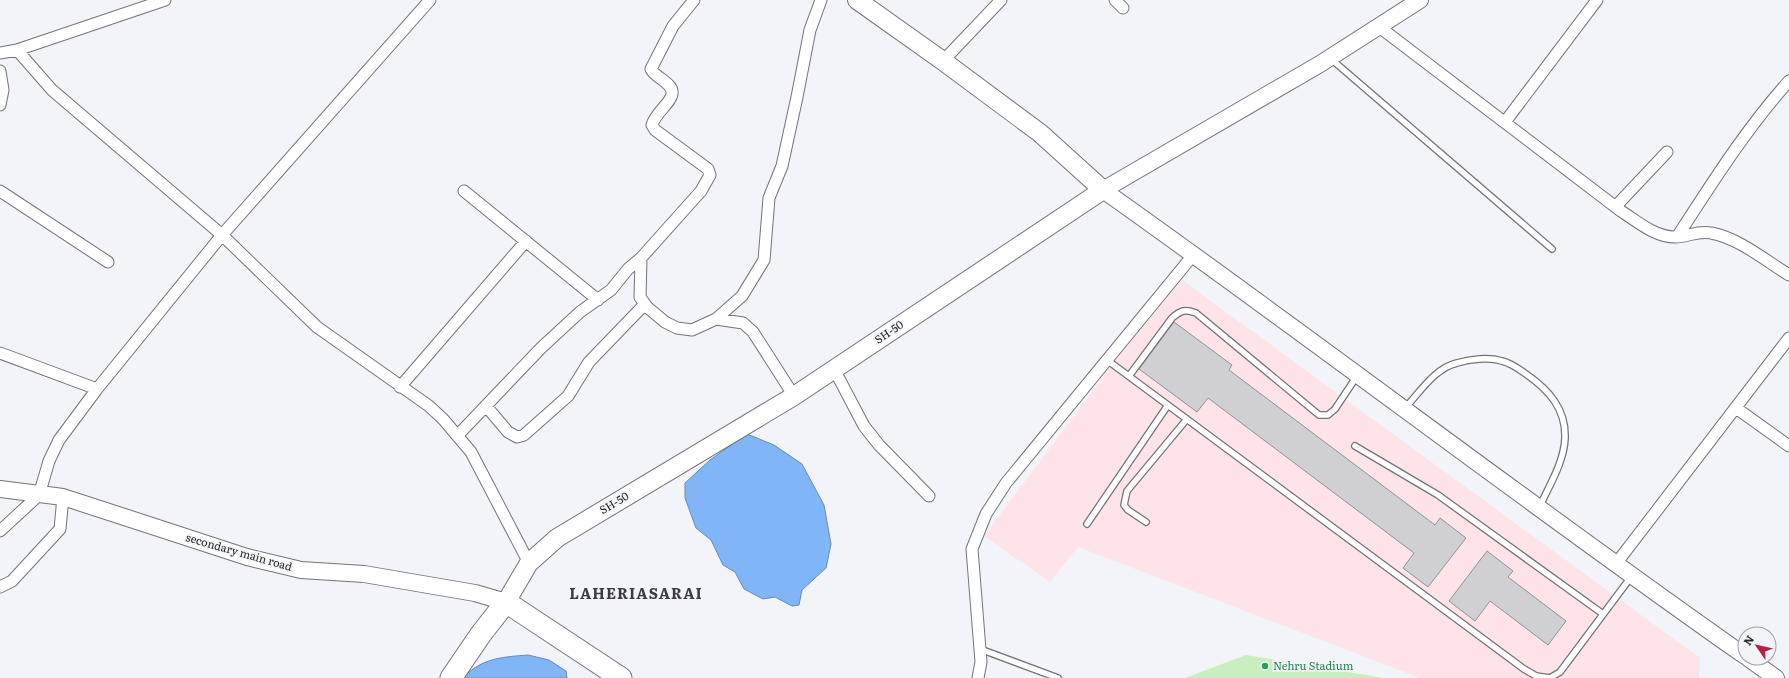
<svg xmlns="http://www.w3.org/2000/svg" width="1789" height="678" viewBox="0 0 1789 678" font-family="Literata,serif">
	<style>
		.commercial { fill: #fee3e8 }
		.green { fill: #c9eebf }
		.water { fill: #80b6f7; stroke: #658bb9 }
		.building { fill: #d0cfd3; stroke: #929195 }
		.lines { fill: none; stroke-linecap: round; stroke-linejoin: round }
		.lane-casing { stroke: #737478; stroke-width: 8 }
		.street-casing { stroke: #737478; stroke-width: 13 }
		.secondary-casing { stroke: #737478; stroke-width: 18 }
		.primary-casing { stroke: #737478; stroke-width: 20 }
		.highway-casing { stroke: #737478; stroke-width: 23 }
		.lane { stroke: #fff; stroke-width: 5.5 }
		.street { stroke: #fff; stroke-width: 11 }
		.secondary { stroke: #fff; stroke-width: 16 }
		.primary { stroke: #fff; stroke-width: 18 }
		.highway { stroke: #fff; stroke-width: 21 }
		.leisure-dot { fill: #2e9e5b; stroke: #f3f4f9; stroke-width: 1.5 }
		.labels { text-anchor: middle; stroke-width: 3.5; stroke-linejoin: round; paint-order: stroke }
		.street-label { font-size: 11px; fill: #272829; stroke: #f3f4f9 }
		.leisure-label { font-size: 11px; fill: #27864d; stroke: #f3f4f9; text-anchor: start }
		.district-label { font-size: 15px; font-weight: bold; letter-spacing: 1px; fill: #3c3c40; stroke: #f3f4f9 }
	</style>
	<rect width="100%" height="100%" fill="#f3f4f9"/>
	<path class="commercial" d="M1178 277 1700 658 1699 678H1420L1078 547 1050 582 984 536Z"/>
	<path class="green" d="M1246 655 1384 678H1185Z"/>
	<path class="water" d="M747 434 774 445 802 464 824 505 831 544 826 568 802 590 799 605 792 606 775 597 763 599 744 589 735 572 723 565 711 540 696 528 685 498V483L710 460Z
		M528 655 549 660 566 671 567 678H463C481 658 503 657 528 655Z"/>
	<path class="building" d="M1174 322 1232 365 1229 370 1435 525 1440 518 1466 538 1428 587 1403 568 1414 553 1208 398 1197 412 1139 369Z
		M1487 551 1513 571 1508 577 1566 621 1548 645 1490 601 1475 621 1449 601Z"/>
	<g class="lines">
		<defs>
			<path id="lane" d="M1331 59 1552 249
				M1107 360 1524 669 1536 676 1550 678 1560 672 1631 577
				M1129 376 1172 318C1181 310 1185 309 1196 313L1319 415H1328L1335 409 1357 376
				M1405 408C1420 392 1435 368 1457 363 1470 359 1489 357 1502 361 1511 363 1519 369 1526 374 1549 390 1566 409 1565 438 1564 462 1550 484 1540 506
				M1355 446 1438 495 1603 614
				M1146 522 1128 510 1124 505 1127 491 1187 419
				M1087 524 1168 405
				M980 649 1058 678"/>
			<path id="street" d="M1115 0 1123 8
				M1378 26 1621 211C1638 222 1655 237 1675 237 1688 237 1698 230 1711 233 1739 238 1766 261 1789 275
				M17 50 52 90 222 235 317 327 429 406 443 419 471 452 529 563
				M0 53 17 50 165 0
				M943 61 1001 0
				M0 71 3 90 0 105
				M1505 122 1597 0
				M0 191 108 262
				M464 191 598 300
				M1616 206 1667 152
				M1677 237C1712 183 1746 129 1789 81
				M641 258 701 191 710 175 708 169 655 130 652 125C655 113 671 103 672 94 674 83 655 78 651 69L673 26 694 0
				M716 319 742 296 764 260 769 198 782 166 797 97 810 30 821 0
				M0 353 97 389
				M834 369 864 426 879 445 929 496
				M400 387 526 241
				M486 406 508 432 517 437 524 435 568 396 589 362 645 304
				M1736 408 1789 446
				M458 435 541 348 580 312 611 290 628 269 641 258 640 297 647 307 665 322 677 328 692 330 716 319 743 323 753 332 794 396
				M0 531 39 495 49 461 59 440 97 389 222 235 430 0
				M1615 565 1789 338
				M0 587 12 581 60 529 63 497
				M978 678 981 662 972 549 986 514 1006 483 1194 254"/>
			<path id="secondary" d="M1420 0 1320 64 1103 190C1319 343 1528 504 1745 656
				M0 489 63 497 247 557 301 570 364 574 475 593 506 602
				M1748 658 1776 678"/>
			<path id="primary" d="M506 602 529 563 557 538 794 396 1103 190 1040 133 943 61 857 0"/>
			<path id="highway" d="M451 678 481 634 506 602 621 678"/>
		</defs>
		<use href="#lane" class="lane-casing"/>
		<use href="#street" class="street-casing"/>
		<use href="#secondary" class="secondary-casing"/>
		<use href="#primary" class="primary-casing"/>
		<use href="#highway" class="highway-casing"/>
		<use href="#lane" class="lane"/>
		<use href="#street" class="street"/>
		<use href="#secondary" class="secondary"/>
		<use href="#primary" class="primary"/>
		<use href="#highway" class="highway"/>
	</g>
	<circle class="leisure-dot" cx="1265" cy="666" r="4"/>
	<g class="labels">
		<g class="street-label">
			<text transform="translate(889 332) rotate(-34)" y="4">SH-50</text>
			<text transform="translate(614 503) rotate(-31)" y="4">SH-50</text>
			<text transform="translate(239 552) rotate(16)" y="4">secondary main road</text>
		</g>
		<g class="leisure-label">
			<text x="1273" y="670">Nehru Stadium</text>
		</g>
		<g class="district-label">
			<text x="636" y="599">LAHERIASARAI</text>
		</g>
	</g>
	<g transform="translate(1757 646) rotate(304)"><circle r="19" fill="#f3f4f9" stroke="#a1a2a6"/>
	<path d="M0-3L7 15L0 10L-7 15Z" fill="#b52243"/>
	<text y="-6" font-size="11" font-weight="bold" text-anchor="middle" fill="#272829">N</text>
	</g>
</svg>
